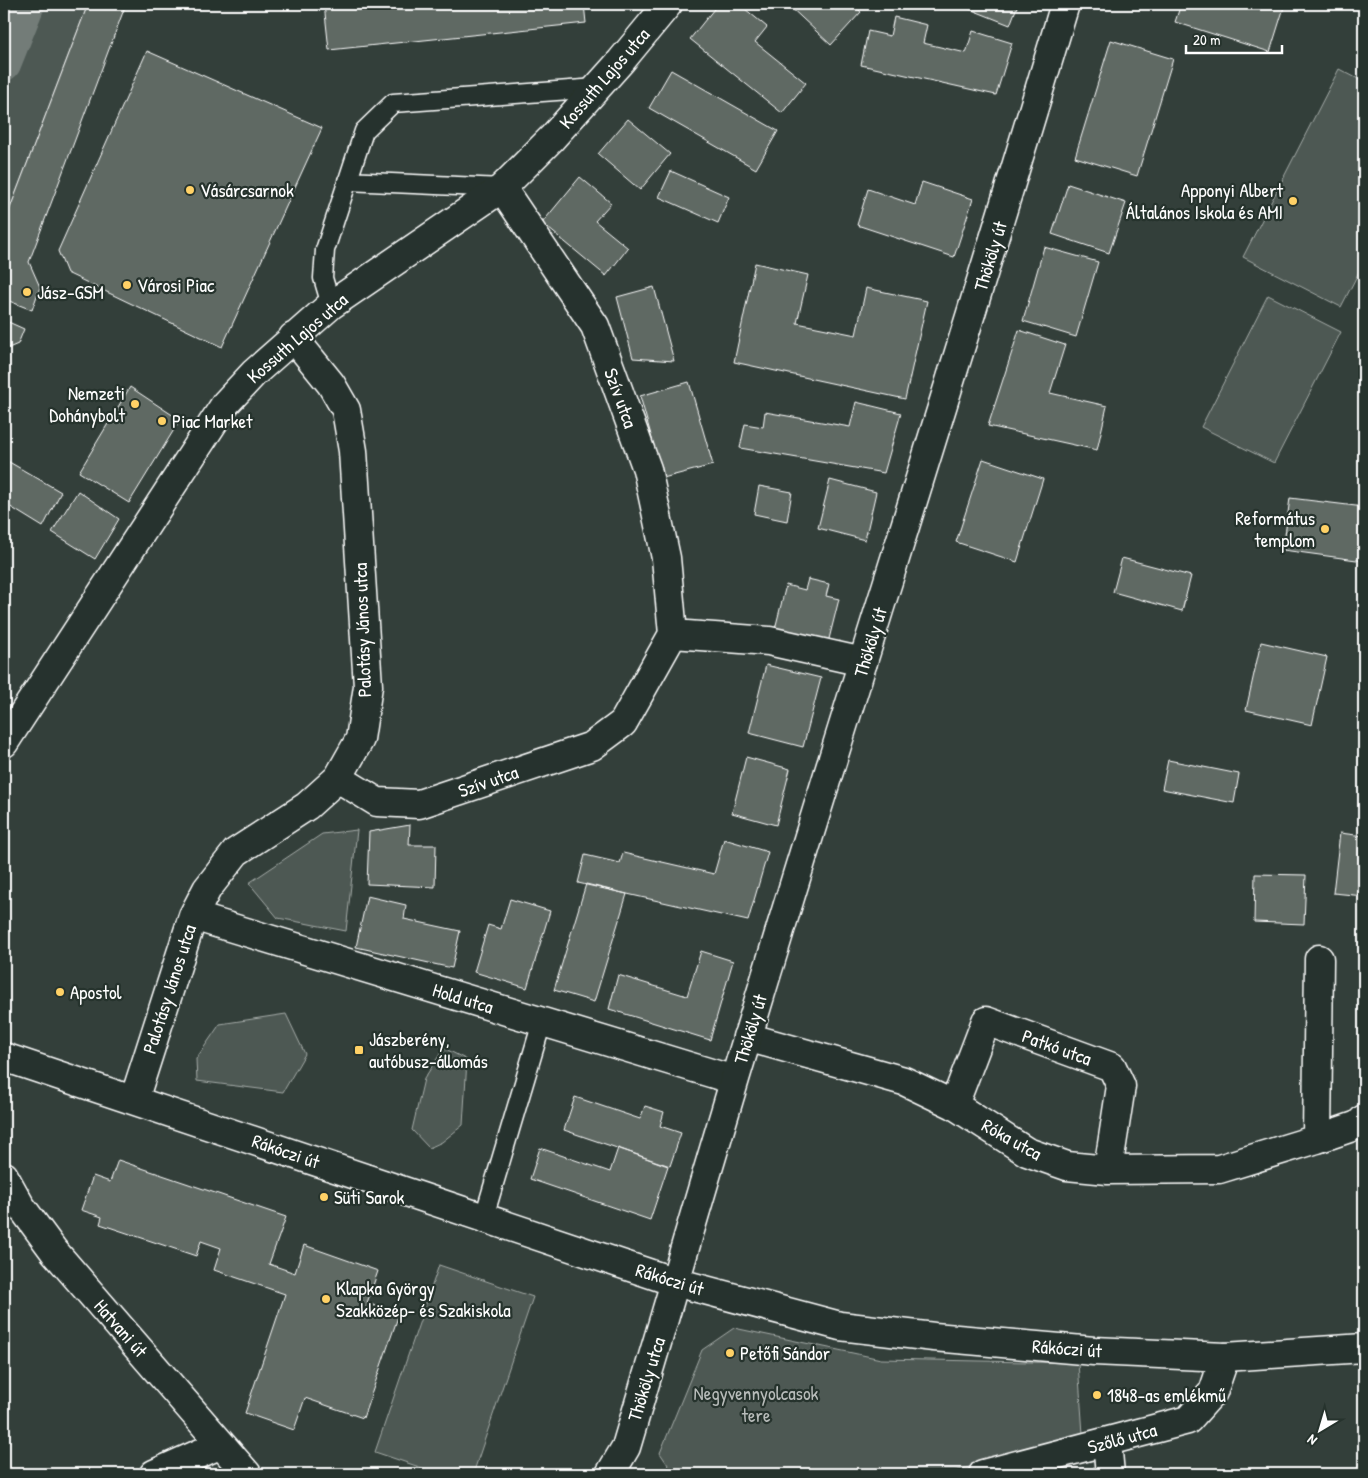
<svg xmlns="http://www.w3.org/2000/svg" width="1368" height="1478" viewBox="0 0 1368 1478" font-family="'Patrick Hand',sans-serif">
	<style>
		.green { fill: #4d5853; stroke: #a6aca9 }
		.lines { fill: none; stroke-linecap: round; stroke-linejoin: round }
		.canal { stroke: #737b78; stroke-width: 34 }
		.building { fill: #5f6964; stroke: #fff }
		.service-casing { stroke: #fff; stroke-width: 21 }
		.minor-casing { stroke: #fff; stroke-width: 31 }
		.tertiary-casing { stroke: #fff; stroke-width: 31 }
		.service { stroke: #26332d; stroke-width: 18 }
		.minor { stroke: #26332d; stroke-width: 28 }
		.tertiary { stroke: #26332d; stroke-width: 28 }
		.poi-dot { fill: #ffd166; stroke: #26332d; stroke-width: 2 }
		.labels { text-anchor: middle; stroke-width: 4.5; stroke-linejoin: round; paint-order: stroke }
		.street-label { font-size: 19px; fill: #fff; stroke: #26332d }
		.poi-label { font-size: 19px; fill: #fff; stroke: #26332d; text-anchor: start }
		.park-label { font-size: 19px; fill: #b8bcba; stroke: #26332d }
	</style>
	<rect width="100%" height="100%" fill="#333f3a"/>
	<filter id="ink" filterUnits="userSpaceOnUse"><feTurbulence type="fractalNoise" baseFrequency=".02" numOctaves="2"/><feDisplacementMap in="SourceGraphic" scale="10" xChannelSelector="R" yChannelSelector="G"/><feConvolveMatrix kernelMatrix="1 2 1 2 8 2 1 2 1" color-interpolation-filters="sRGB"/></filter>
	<g filter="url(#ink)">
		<path class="green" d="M4 4H88L4 224Z
			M1339 69 1364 82V262L1341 307 1243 257Z
			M1268 295 1341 332 1274 463 1201 427Z
			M357 830 346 931 278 918 249 883 322 834Z
			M286 1014 305 1054 283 1092 197 1081 196 1059 220 1024Z
			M444 1048 467 1060 463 1125 442 1142 429 1148 412 1130 424 1079Z
			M439 1265 533 1297 473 1474H440L375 1452Z
			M734 1328 881 1359 1078 1363 1083 1434 945 1474H674L660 1453 702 1350Z"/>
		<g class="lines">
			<path class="canal" d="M4 64 28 4"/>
		</g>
		<path class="building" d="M88 4H126L29 262 40 287 32 310 4 299V224Z
			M324 4H584L586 23 329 50Z
			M718 4H739L767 27 755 42 806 83 782 113 690 39Z
			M787 4H853L861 12 831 45Z
			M957 4H1018L1010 25Z
			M1181 4H1285L1270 52 1175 22Z
			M894 17 927 25 923 43 966 53 973 31 1012 43 996 95 861 65 868 31 890 36Z
			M1111 40 1173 59 1137 176 1075 157Z
			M147 51 322 128 222 347 67 273 58 251Z
			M671 70 778 131 756 169 649 108Z
			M628 119 670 154 640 190 598 154Z
			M671 171 729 197 718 223 659 197Z
			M580 177 611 203 595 221 628 248 606 276 542 223Z
			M922 182 973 199 954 257 857 225 868 189 915 205Z
			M1068 184 1126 203 1109 253 1052 234Z
			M1044 247 1098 262 1076 337 1023 321Z
			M755 263 808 275 797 323 856 335 866 288 927 301 905 399 734 362Z
			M654 287 674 361 633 358 617 297Z
			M4 320 24 329 18 344 4 350Z
			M1019 330 1065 345 1050 393 1107 406 1097 450 988 426Z
			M689 382 713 465 663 478 640 396Z
			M130 387 180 420 129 503 79 472Z
			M856 402 901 413 884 473 740 448 745 424 763 427 765 412 850 427Z
			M4 459 61 492 43 527 4 503Z
			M983 459 1043 479 1017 562 956 542Z
			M830 480 876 492 865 540 818 528Z
			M759 486 792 492 787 521 754 514Z
			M78 491 119 519 95 559 52 532Z
			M1290 498 1364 507V561L1283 550Z
			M1122 558 1191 576 1182 611 1113 592Z
			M808 579 829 584 826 596 839 599 827 647 774 633 786 585 805 590Z
			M1261 642 1327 657 1312 725 1246 710Z
			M766 665 821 678 803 747 749 733Z
			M746 757 790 769 776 825 732 813Z
			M1168 760 1239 774 1234 803 1162 789Z
			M410 825 409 845H436L435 887 367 884 369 832Z
			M1340 833 1364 836V896L1333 893Z
			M724 839 768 852 748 921 578 883 585 855 620 863 623 853 714 874Z
			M1255 874 1306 875 1304 924 1254 922Z
			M586 884 627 894 594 1002 554 990Z
			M367 896 406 905 404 919 460 931 452 968 356 947Z
			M510 899 550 911 527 988 474 972 488 925 501 929Z
			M701 951 733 961 710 1040 609 1009 618 975 687 996Z
			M575 1097 640 1119 645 1106 664 1112 660 1126 681 1133 670 1166 564 1130Z
			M540 1148 610 1172 618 1148 668 1166 650 1220 530 1179Z
			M118 1160 286 1217 269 1264 295 1273 304 1245 378 1271 367 1303 399 1314 363 1418 305 1398 294 1430 245 1413 285 1294 214 1270 221 1248 201 1241 196 1256 100 1224 102 1217 81 1210 93 1176 110 1182Z"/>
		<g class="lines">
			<defs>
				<path id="service" d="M347 181 502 188
					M331 305 323 278 325 250 364 131 393 103 597 88
					M484 1217 542 1022"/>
				<path id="minor" d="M673 634 769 641 863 662
					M4 743 226 403 254 373 331 305 502 188 552 138 621 61 668 4
					M338 778 377 802 419 804 592 746 623 723 673 634 666 558 647 469 595 326 502 188
					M193 916 734 1080
					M747 1037 904 1081 954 1105 1027 1152 1067 1166 1108 1170 1219 1169 1317 1139 1358 1125 1364 1119
					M4 1057 675 1282 626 1447 610 1474
					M134 1100 193 916 207 889 236 852 307 806 338 778 360 739 368 686 353 451 346 410 331 384 293 337
					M954 1105 986 1021 1112 1067 1121 1086 1108 1170
					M1317 1139 1319 959
					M4 1176 20 1205 54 1251 247 1474
					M1107 1442 1110 1474
					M154 1474 221 1444
					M983 1474 1188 1420 1213 1392 1225 1357"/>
				<path id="tertiary" d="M1065 4C938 431 799 854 675 1282L840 1326 934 1337 1094 1351 1225 1357 1364 1348"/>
			</defs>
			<use href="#service" class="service-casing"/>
			<use href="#minor" class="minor-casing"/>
			<use href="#tertiary" class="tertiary-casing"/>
			<use href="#service" class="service"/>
			<use href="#minor" class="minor"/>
			<use href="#tertiary" class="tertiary"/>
		</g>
	</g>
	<g class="poi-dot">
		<circle cx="190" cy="190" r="5"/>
		<circle cx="1293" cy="201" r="5"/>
		<circle cx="127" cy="285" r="5"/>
		<circle cx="27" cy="292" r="5"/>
		<circle cx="135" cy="404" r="5"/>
		<circle cx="162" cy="421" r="5"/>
		<circle cx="1325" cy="529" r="5"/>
		<circle cx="60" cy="992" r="5"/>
		<rect x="354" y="1045" width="10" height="10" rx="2.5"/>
		<circle cx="324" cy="1197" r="5"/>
		<circle cx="326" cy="1299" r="5"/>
		<circle cx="730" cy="1353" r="5"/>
		<circle cx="1097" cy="1395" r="5"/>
	</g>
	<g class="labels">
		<g class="street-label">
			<text transform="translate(604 78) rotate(-49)" y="7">Kossuth Lajos utca</text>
			<text transform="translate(990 256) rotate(-73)" y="7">Thököly út</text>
			<text transform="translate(297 338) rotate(-41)" y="7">Kossuth Lajos utca</text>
			<text transform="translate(621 398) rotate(70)" y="7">Szív utca</text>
			<text transform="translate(362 630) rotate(-92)" y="7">Palotásy János utca</text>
			<text transform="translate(870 642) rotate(-73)" y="7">Thököly út</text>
			<text transform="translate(488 781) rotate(-19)" y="7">Szív utca</text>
			<text transform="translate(169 989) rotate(-72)" y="7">Palotásy János utca</text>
			<text transform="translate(463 998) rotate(17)" y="7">Hold utca</text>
			<text transform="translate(750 1029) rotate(-73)" y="7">Thököly út</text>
			<text transform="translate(1057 1047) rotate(20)" y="7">Patkó utca</text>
			<text transform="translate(1012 1139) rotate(29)" y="7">Róka utca</text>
			<text transform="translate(286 1151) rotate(19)" y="7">Rákóczi út</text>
			<text transform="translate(670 1279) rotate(17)" y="7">Rákóczi út</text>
			<text transform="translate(121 1328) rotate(49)" y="7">Hatvani út</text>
			<text transform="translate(1067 1348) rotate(4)" y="7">Rákóczi út</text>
			<text transform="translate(646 1379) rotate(-73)" y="7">Thököly utca</text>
			<text transform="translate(1122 1438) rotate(-15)" y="7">Szőlő utca</text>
		</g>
		<g class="poi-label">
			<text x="200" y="197">Vásárcsarnok</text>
			<text x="1283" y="197" text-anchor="end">Apponyi Albert<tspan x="1283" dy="22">Általános Iskola és AMI</tspan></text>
			<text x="137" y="292">Városi Piac</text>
			<text x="37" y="299">Jász-GSM</text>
			<text x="125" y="400" text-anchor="end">Nemzeti<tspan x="125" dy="22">Dohánybolt</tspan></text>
			<text x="172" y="428">Piac Market</text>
			<text x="1315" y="525" text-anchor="end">Református<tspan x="1315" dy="22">templom</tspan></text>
			<text x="70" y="999">Apostol</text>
			<text x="369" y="1046">Jászberény,<tspan x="369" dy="22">autóbusz-állomás</tspan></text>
			<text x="334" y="1204">Süti Sarok</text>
			<text x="336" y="1295">Klapka György<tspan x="336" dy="22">Szakközép- és Szakiskola</tspan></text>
			<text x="740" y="1360">Petőfi Sándor</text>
			<text x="1107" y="1402">1848-as emlékmű</text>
		</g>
		<g class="park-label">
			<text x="756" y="1400">Negyvennyolcasok<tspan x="756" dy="22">tere</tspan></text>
		</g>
	</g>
	<rect width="1368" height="1478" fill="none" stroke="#26332d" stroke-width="20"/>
	<rect x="10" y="10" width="1348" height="1458" fill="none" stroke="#fff" stroke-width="2" filter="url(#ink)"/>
	<g transform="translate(1320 1430) rotate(218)" stroke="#26332d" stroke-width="4" paint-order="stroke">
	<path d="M0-4L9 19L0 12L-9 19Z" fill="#ffffff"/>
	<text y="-8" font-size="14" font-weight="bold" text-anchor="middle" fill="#ffffff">N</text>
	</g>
	<path d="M1186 45v8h96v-8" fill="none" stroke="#ffffff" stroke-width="2.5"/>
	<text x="1193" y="45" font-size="15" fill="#ffffff" stroke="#26332d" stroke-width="4" paint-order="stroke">20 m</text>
</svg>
